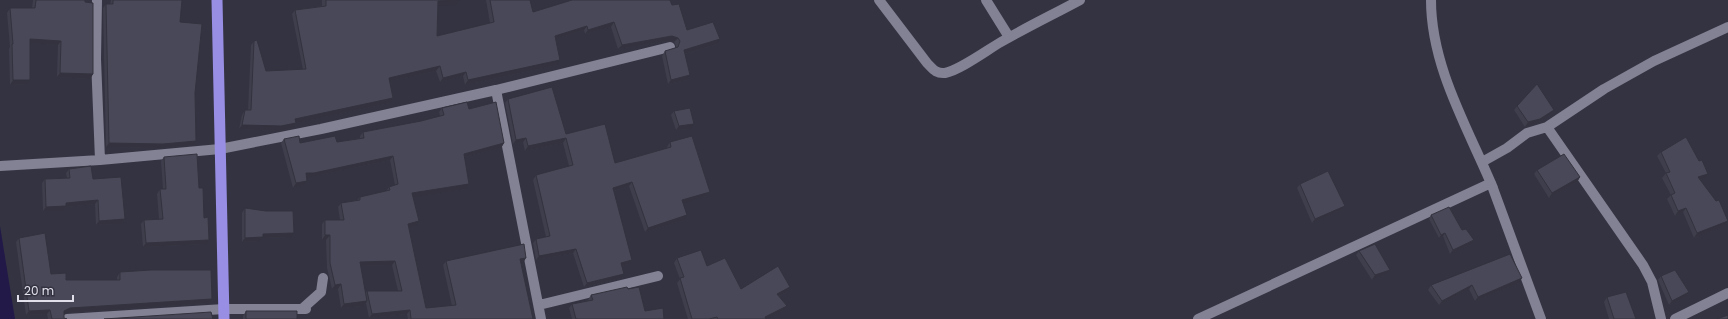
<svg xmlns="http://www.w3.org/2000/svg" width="1728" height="319" viewBox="0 0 1728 319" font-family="Poppins,sans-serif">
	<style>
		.water { fill: #221948 }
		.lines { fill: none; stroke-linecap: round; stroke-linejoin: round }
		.minor { stroke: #838294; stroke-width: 10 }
		.trunk { stroke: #988ee3; stroke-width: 11 }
		.wall { fill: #3f3e4c; fill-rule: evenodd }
		.shaded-wall { fill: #33323e }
		.building { fill: #494858; stroke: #33323e }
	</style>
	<rect width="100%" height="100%" fill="#343342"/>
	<path class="water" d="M0 226 15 319H0Z"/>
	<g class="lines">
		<path class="minor" d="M97 0 96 59 100 160
			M879 0 927 63C933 69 936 74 945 73 960 70 987 50 1001 42 1027 27 1054 14 1080 0
			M986 0 1009 37
			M1431 0C1431 67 1468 128 1493 188
			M496 90 541 319
			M1547 127 1604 89 1654 61 1728 27
			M1482 162 1507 148 1527 133 1547 127 1643 265 1652 282 1661 319
			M0 166 100 160 220 149 321 129 496 90 670 47
			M539 305 658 276
			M302 309 321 292 323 278
			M67 319 224 309H306
			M1198 319 1491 183 1541 319
			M1675 319 1728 293"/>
		<path class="trunk" d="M217 0 224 319"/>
	</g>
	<path class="wall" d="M33 0H85L93 74 90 79 57 77 58 45 30 43 27 84 10 85 9 49 10 47 7 13 10 8H32Z
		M111 0H182L180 22 195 93 196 141 193 145 160 148 106 147 103 8 106 4H110Z
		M322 0H460L457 5H438L437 36 490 23 486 0H530L533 12 672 5 687 30 717 44 685 54 687 80 668 84 662 56 665 51 676 48V46L674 42 668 41 618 49 611 27 585 34 584 30 555 39 557 65 465 85 463 76 440 82 436 71 390 81 393 98 390 103 296 123 293 128 278 131 239 129 242 115 245 110H248L251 45 254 41 266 71 303 70 292 14 295 10 322 6Z
		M508 99 566 134 615 163 667 148V147L670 142 710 192 706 196 683 203 684 220 645 232 629 186 614 191 632 260 629 264 622 266 621 278 584 287 573 253 536 260 533 243 536 239 546 237 533 180 536 175 569 166 563 143 525 151 523 142 513 144 505 103Z
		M1517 106 1554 110 1551 114 1537 123 1525 127 1514 110Z
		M442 108 469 109 504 143 501 148 464 157 469 184 466 189 413 197 416 226 409 227 426 308 452 306 443 265 446 261 523 263H521L533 319H408L407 314 369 318 366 303 364 306 341 308 338 289H332L327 268 326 240H322V224L325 220H340L338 207 341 203 357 200 360 197 386 191 389 187 395 185 390 160 311 177H307L304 185 293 188 281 143 284 139 300 143 337 142 360 138V136L363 132 421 121 440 116 439 112ZM392 265 398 291H367L365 293 361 266Z
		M674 111 691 129 676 130 671 115Z
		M1661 152 1705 178 1700 180 1728 221 1725 226 1694 238 1683 212 1675 216 1667 199 1671 195 1662 178 1666 173 1657 156Z
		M164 157 199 188 204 218 206 244 143 247 141 224 144 220 159 219 157 194 160 189H163L161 161Z
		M69 169 93 179 125 219 122 224 96 225 95 204 66 207 63 211H43L42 183 45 179 67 178 66 173Z
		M1537 170 1580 177 1577 182 1549 198 1534 174Z
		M1300 184 1345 206 1342 210 1312 223 1297 188Z
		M245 208 291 237 262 238 260 241 242 242V213Z
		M1431 215 1462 230 1474 240 1472 244 1450 254 1443 236 1439 238 1429 219Z
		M19 238 51 274 66 280H117V277L120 272 212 299 209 303 67 313 64 314V318L67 319H48L47 314 26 315 16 242Z
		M1359 251 1390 270 1387 274 1372 280 1356 255Z
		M677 258 707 266 741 289 790 287 787 292 779 296 787 306 784 310 767 319H688L677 283 680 279 674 263Z
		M1661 276 1689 292 1686 297 1669 305 1658 280Z
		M1519 283 1475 301 1469 289 1439 305 1428 290 1431 285Z
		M628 289 645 311 664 319H572L569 308 572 304 589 300H588L591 295Z
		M1607 297 1636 319H1609L1604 302Z
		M246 311 297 319H243V316Z"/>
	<path class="shaded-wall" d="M460 0 457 5 435 6 438 1Z
		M614 22 611 27 585 34 588 30Z
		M587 26 584 30 552 40 555 36Z
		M672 36 678 38 674 42 668 41 618 49 622 45Z
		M30 39 61 41 58 45 27 43Z
		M720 39 717 44 681 55 684 50Z
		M560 60 557 65 465 85 468 80Z
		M440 66 436 71 386 82 389 78Z
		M466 72 463 76 440 82 443 78Z
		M60 73 93 74 90 79 57 77Z
		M690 75 687 80 668 84 671 80Z
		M13 80H30L27 84 10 85Z
		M393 98 390 103 292 124 295 119Z
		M1554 110 1551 114 1537 123 1525 127 1528 122Z
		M296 123 293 128 278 131 239 129 242 125Z
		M694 124 691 129 676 130 679 126Z
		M526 138 523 142 513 144 516 140Z
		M566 138 563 143 525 151 528 146Z
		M196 141 193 145 160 148 106 147 109 143Z
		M504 143 501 148 460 158 464 154Z
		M393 156 390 160 311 177H303L306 173Z
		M1708 174 1705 178 1695 182 1698 177Z
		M1580 177 1577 182 1549 198 1552 193Z
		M307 181 304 185 293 188 296 183Z
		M632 182 629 186 610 192 613 188Z
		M469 184 466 189 409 198 412 193Z
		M710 192 706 196 679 205 682 200Z
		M98 200 95 204 66 207 63 211H43L46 207 66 203Z
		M1345 206 1342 210 1312 223 1315 219Z
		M1686 208 1683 212 1675 216 1678 211Z
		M687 215 684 220 645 232 648 228Z
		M125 219 122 224 96 225 99 221Z
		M419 221 416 226 405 228 408 224Z
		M1728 221 1725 226 1694 238 1697 233Z
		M294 233 291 237 262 238 260 241 242 242 245 238 263 234Z
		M1445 233 1443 236 1439 238 1441 235Z
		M325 235H330L326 240H322Z
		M209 240 206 244 143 247 146 243Z
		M1474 240 1472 244 1450 254 1453 250Z
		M576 249 573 253 536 260 539 256Z
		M526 258 523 263 517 264 520 259Z
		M632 260 629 264 618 267 621 263Z
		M395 261 392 265 357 266 360 262Z
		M1390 270 1387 274 1372 280 1375 275Z
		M624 274 621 278 584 287 587 283Z
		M1522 278 1519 283 1475 301 1478 297Z
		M341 284 338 289H332L335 285Z
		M1472 285 1469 289 1439 305 1442 301Z
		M790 287 787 292 774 298 777 294Z
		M1689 292 1686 297 1669 305 1672 301Z
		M212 299 209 303 67 313 61 316 64 311 70 308Z
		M367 301 364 306 341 308 344 304Z
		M787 306 784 310 767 319H764L765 317Z
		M50 310 47 314 26 315 29 311Z
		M410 310 407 314 369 318 372 314Z"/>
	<path class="building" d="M36 0H85V2L93 3V74L60 73 61 41 30 39V80H13L12 44H13L10 8H35Z
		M113 0H182L180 22 202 24 195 93 196 141 163 144 109 143 106 4H113Z
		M326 0H460L438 1 437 36 494 22 490 0H530L533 12 572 0H670L672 5 679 4 687 30 713 22 720 39 684 50 690 75 671 80 665 51 678 47 680 41 678 38 672 36 622 45 614 22 588 30 587 26 555 36 560 60 468 80 466 72 443 78 440 66 389 78 393 98 295 119 296 123 281 126 242 125 245 110H251L254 41 257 40 266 71 306 69 295 10 326 6Z
		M1537 84 1554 110 1540 119 1528 122 1517 106Z
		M552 87 566 134 605 124 615 163 671 147 670 142 692 136 710 192 682 200 687 215 648 228 632 182 613 188 632 260 621 263 624 274 587 283 576 249 539 256 536 239 550 236 536 175 573 165 566 138 528 146 526 138 516 140 508 99Z
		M467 102 469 109 496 102 504 143 464 154 469 184 412 193 419 221 408 224 426 308 456 305 446 261 524 244 526 258 520 259 533 319H411L410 310 372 314 367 291H402L395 261 360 262 367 301 344 304 341 284 335 285 330 263V235H325V220H344L341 203 360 200V197L390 190 389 187 398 184 393 156 314 173H306L307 181 296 183 284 139 299 136 300 143 335 136 337 142 364 138 363 132 421 121 444 115 442 108Z
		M690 108 694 124 679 126 674 111Z
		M1686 137 1699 161 1702 160 1708 174 1698 177 1716 201 1719 200 1728 221 1697 233 1686 208 1678 211 1671 195 1675 193 1666 173 1670 172 1661 152Z
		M197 154 199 188H203L204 218 208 217 209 240 146 243 144 220 163 219 160 189H166L164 157Z
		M1564 154 1580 177 1552 193 1537 170Z
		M91 166 93 179 121 177 125 219 99 221 98 200 66 203V206L46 207 45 179 70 178 69 169Z
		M1328 171 1345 206 1315 219 1300 184Z
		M1449 207 1462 230 1466 229 1474 240 1453 250 1445 233 1441 235 1431 215Z
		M245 208 266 211H293L294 233 263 234V237L245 238Z
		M45 233 51 274 66 273V280H120V272L151 270H211L212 299 70 308 64 311V318L67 319H52L50 310 29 311 19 238Z
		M1375 244 1390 270 1375 275 1359 251Z
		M701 250 707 266 725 258 741 289 778 266 790 287 777 294 787 306 765 317 766 319H718L717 317 709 319H692L680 278 684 277 677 258Z
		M1510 254 1522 278 1478 297 1472 285 1442 301 1431 285Z
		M1675 270 1689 292 1672 301 1661 276Z
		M627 287 628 289 639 287 645 311 663 308 664 319H576L572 304 593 300 591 295Z
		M1626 292 1636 319H1614L1607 297Z
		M246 311H297V319H246Z
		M211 312 213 319H104Z
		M1728 315V319H1717Z"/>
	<path d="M18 295v6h55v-6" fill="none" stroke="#e1e0ea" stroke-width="2"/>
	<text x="24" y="295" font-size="12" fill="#e1e0ea" stroke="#343342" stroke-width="3" paint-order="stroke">20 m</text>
</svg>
